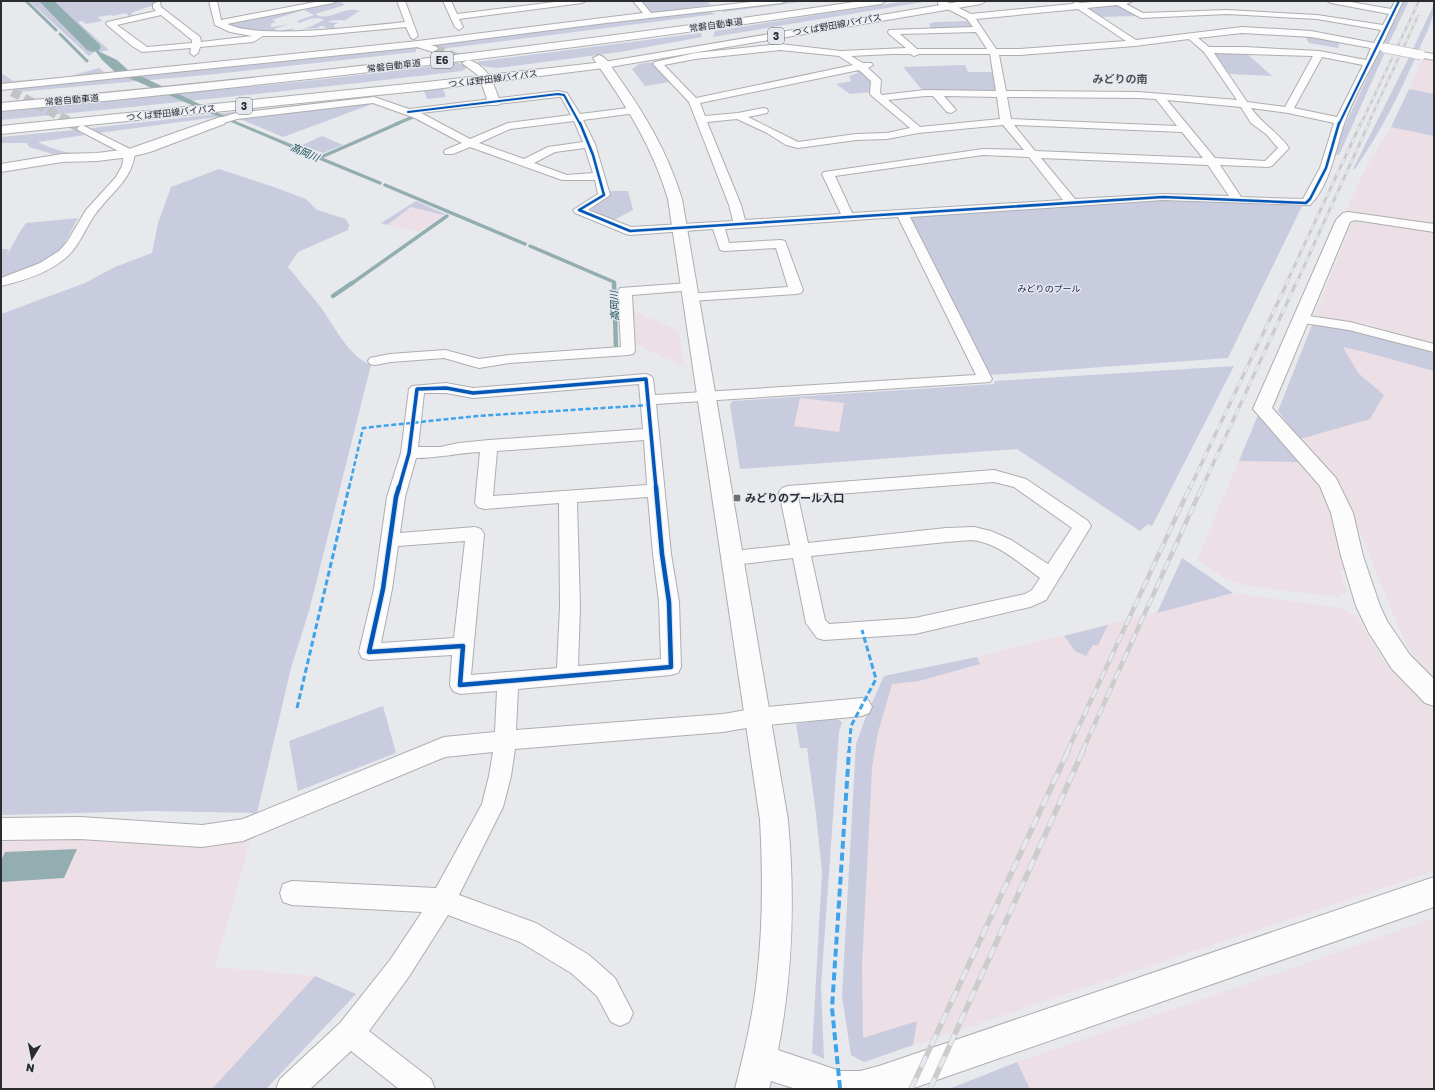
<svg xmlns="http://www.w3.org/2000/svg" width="1435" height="1090" viewBox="0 0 1435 1090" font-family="'Golos Text','Noto Sans JP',sans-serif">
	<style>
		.industrial { fill: #ecdfe5 }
		.green { fill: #c8ccde; fill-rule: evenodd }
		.water { fill: #92aeb0 }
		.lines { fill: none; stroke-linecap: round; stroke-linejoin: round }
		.stream-far2 { stroke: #92aeb0; stroke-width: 3 }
		.stream-far1 { stroke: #92aeb0; stroke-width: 3.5 }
		.stream { stroke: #92aeb0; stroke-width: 4.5 }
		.river { fill: #92aeb0; fill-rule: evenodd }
		.minor-tunnel-far1 { stroke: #c2c3c7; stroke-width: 9; stroke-dasharray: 9 4.5; stroke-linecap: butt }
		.minor-tunnel { stroke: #c2c3c7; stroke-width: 12; stroke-dasharray: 12 6; stroke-linecap: butt }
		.tertiary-tunnel { stroke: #c2c3c7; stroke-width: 11; stroke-dasharray: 11 5.5; stroke-linecap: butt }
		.minor-casing { stroke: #adaeb0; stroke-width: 2 }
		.tertiary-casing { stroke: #adaeb0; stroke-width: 2 }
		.primary-casing { stroke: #adaeb0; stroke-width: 2 }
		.motorway-casing { stroke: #adaeb0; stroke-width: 2 }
		.minor { fill: #fcfcfc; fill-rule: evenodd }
		.tertiary { fill: #fcfcfc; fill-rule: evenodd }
		.primary { fill: #fcfcfc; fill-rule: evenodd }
		.motorway { fill: #fcfcfc; fill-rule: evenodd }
		.rail-far4-casing { stroke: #cccccd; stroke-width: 2.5 }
		.rail-far3-casing { stroke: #cccccd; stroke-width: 3 }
		.rail-far2-casing { stroke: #cccccd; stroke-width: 3.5 }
		.rail-far1-casing { stroke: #cccccd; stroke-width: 4.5 }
		.rail-casing { stroke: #cccccd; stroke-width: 5.5 }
		.rail-far4 { stroke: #e6e8ef; stroke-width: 1.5; stroke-dasharray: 4.5; stroke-linecap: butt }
		.rail-far3 { stroke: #e6e8ef; stroke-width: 2; stroke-dasharray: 6; stroke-linecap: butt }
		.rail-far2 { stroke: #e6e8ef; stroke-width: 2.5; stroke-dasharray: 8; stroke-linecap: butt }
		.rail-far1 { stroke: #e6e8ef; stroke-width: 3; stroke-dasharray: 10; stroke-linecap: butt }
		.rail { stroke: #e6e8ef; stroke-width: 4; stroke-dasharray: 12; stroke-linecap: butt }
		.minor-bridge-casing { stroke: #adaeb0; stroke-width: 10; stroke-linecap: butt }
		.minor-bridge { stroke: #fcfcfc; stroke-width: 9 }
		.quiet-far2 { stroke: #3ea3eb; stroke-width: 2.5; stroke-dasharray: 5 2.5; stroke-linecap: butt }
		.quiet-far1 { stroke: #3ea3eb; stroke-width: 3; stroke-dasharray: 6 3; stroke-linecap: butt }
		.quiet { stroke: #3ea3eb; stroke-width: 4; stroke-dasharray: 8 4; stroke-linecap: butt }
		.cycleway-far3-casing { stroke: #e6e8ef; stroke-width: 3.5 }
		.cycleway-far2-casing { stroke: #e6e8ef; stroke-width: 4 }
		.cycleway-far1-casing { stroke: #e6e8ef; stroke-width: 5.5 }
		.cycleway-casing { stroke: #e6e8ef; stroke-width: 7 }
		.cycleway-far3 { stroke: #0057b8; stroke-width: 2 }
		.cycleway-far2 { stroke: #0057b8; stroke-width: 2.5 }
		.cycleway-far1 { stroke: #0057b8; stroke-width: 3.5 }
		.cycleway { stroke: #0057b8; stroke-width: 4.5 }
		.poi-dot { fill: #6d6e72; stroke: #e6e8ef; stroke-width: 1.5 }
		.labels { text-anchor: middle; stroke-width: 3; stroke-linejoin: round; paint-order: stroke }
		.far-street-label { font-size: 9px; fill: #2b2c2f; stroke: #e6e8ef }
		.far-park-label { font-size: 9px; fill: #20254d; stroke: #e6e8ef }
		.shield { fill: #e6e8ef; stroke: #636469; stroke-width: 1 }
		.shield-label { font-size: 10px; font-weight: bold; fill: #2b2c2f }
		.far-water-label { font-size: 10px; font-style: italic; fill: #124d50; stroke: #e6e8ef }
		.far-quarter-label { font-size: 11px; font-weight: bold; fill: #4d4e54; stroke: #e6e8ef }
		.poi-label { font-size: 11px; font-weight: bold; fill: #2b2c2f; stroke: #e6e8ef; text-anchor: start }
	</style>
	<rect width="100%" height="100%" fill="#e8e9ed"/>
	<path class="industrial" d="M1424 57 1434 58V224L1346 211 1363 173 1391 127Z
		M411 206 443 215 419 232 387 225Z
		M1358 220 1434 232V344L1413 339 1369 324 1321 318 1315 314 1353 221Z
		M631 310 679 331 683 366 633 343Z
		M1312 325 1434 351V677L1422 666 1406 645 1342 488 1329 469 1300 439 1278 411Z
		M800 397 844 403 839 432 794 426Z
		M1258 415 1308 473 1321 491 1327 502 1344 570 1340 571 1347 591 1339 597 1243 585 1223 577 1197 560Z
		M1233 593 1341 608 1357 617 1380 656 1413 693 1434 710V871L864 1062 851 1055 842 996 856 744 867 714 884 676 977 657Z
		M45 838H251L215 967 315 976 212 1089H1V842Z
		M1434 918V1089H1030L1017 1062 1276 974Z"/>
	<path class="green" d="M29 1 44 2 45 6 94 52 89 56Z
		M49 1H154V5L131 13 133 15 129 16 126 13 113 16 110 15 98 17 102 21 86 24 82 21 78 22 109 50 100 52 56 10Z
		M340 1 345 5 315 14C329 23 343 5 360 11 354 13 351 18 345 20 339 21 333 19 328 22L338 23 334 25V28H325L324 26H319V28L302 29V33L295 32C305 29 314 25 324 20 316 16 307 20 299 23L297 21 314 15 304 10Z
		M641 1H707L711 5 654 13 651 12Z
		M794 1H808L722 12 723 9 730 8Z
		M906 1H929L713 37 715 31Z
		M1404 1H1409L1387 47 1382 45Z
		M1434 4C1434 21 1425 36 1418 51H1412Z
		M1118 5 1137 16 1101 17 1088 8Z
		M301 8 303 10 272 20 276 22 270 24 272 25 270 26 272 27 289 24 274 29 278 31 296 28 287 32H281L245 30 227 26 226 22Z
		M706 11 716 14 441 49 435 45Z
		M970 21 975 27 932 30 929 24 934 22Z
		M701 33 702 37 620 52 498 68 487 67 475 62Z
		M1304 35 1340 41 1338 48 1309 43Z
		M412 46 424 48 416 49V52L216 74 17 92 13 90 19 87Z
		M1380 50H1386L1339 155H1336L1339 139 1344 127Z
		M1213 52H1245L1272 76 1230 74Z
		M1410 55 1416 56C1399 96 1379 134 1355 169H1353Z
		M651 62 670 82 645 86 632 69 639 64Z
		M459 63 468 67 462 71C309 89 155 105 1 120V112L325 79Z
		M965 65 968 72H995L999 92 923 91 903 67Z
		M99 68 105 73 102 75 4 85 1 82V73L13 81 67 77Z
		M854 70H860L871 79 872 92 850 94 836 84 851 81 849 76 858 73Z
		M443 89 446 97 427 99 424 91Z
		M1409 89 1434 94V136L1391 127Z
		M358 98 99 133 91 128Z
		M367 103H375L283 137 240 119Z
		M75 130 85 135 38 142C61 153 75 154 99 154L59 156 29 147 27 143H1V137Z
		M322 136 343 145 323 153 302 145Z
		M219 169 274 187 306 199 317 210 346 219 349 225 348 230 298 252 288 267C298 280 309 292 319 305 335 326 346 354 371 365L309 611 291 668 257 813 153 811 1 815V314L85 283 115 267 152 253 158 223 171 187Z
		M610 191H628L633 210 614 220 592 212 591 207 610 194Z
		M1169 200 1302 206 1228 358 990 375 909 218 912 216Z
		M416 201 445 214 443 215 411 207 387 225 381 223Z
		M78 218C71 231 60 258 44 262 41 263 35 261 32 261L43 263 1 279V249H9L7 255 21 230 26 223Z
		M1312 325C1353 327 1394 340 1434 351V371L1365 352 1343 347 1358 373 1384 395 1370 419 1300 439 1278 411Z
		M1234 366 1152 526 1148 524 1140 531 1017 449 740 469 730 405 732 401 995 384 994 381ZM800 398 844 403 839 432 794 426Z
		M1258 415 1298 462 1239 461Z
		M1182 558 1233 593 1157 613Z
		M1108 625 1098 645H1093L1086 656 1075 651 1064 636Z
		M977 657 980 664 919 681 892 684 878 732 872 767 862 966 863 1038 917 1021 913 1045 864 1062 851 1055 842 996 856 744 867 714 884 676Z
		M383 706 396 753 298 791 289 741Z
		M835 718 842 722 839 732 821 986 824 1059 812 1053 822 872 816 814 807 748H800L796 724Z
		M315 976 356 994 266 1089H212Z
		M1017 1062 1030 1089H949Z"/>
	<path class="water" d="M59 17H64L100 52 117 60 128 70 233 120 320 156 315 158 115 72 102 60 97 53Z
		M77 849 64 878 1 882V861L5 852Z"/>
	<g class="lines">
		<path class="stream-far2" d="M26 1 56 30
			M60 34 87 61
			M396 124 413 117"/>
		<path class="stream-far1" d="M312 155 380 183
			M319 158 399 123
			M385 185 525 244
			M530 246 614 282V284
			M351 284 447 216"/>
		<path class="stream" d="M614 283 616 348
			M333 296 352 283"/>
		<path class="river" d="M39 1H54L99 44 101 47 99 50 93 52 87 50Z"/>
		<path class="minor-tunnel-far1" d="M12 92 75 124"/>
		<path class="minor-tunnel" d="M73 123 82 128"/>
		<path class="tertiary-tunnel" d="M433 49 468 63"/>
		<defs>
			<path id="minor" d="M209 1H217L221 20 320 1H337L333 3 227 24C238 29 250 30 263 31 310 33 357 27 405 22L397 1H405L418 36 414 39 411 38 406 27 310 36H263L253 42 200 47 198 53 194 56 190 53 191 48 142 52 132 46 106 24 107 22 156 11 153 8V4L157 2H160L161 7 200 37 201 42 252 36 230 32 215 25ZM161 15 192 40V43L147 47 117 25Z
				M443 1H451L457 14 563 1H586L582 3 459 19 463 27 459 30 455 27Z
				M633 1H641L651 13 760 1H786L782 3 606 23 418 47 1 90V84L418 41 643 13Z
				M938 1H945L971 14 1072 4 1076 2 1081 3 1105 1H1133L1126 4 1143 13 1227 10 1317 15 1383 25 1389 14 1331 3 1327 1H1345L1391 9 1395 1H1403L1382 45 1388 46 1389 48 1385 51 1380 50C1368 73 1354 97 1345 121 1335 149 1331 184 1310 205L1163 200 910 217 992 379 990 382 656 404 671 554 679 602 681 667 678 673 671 675 518 689 516 730 723 714 758 708 862 698 869 701 872 707 869 713 862 716 758 726 723 732 515 749 511 776 503 807 459 895 536 923 589 955 615 978 633 1013 629 1022 620 1026 611 1022 597 996 571 973 520 942 448 915 408 978 369 1031 431 1079 435 1089H399L351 1051 310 1089H276L280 1079 340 1023 390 960 422 912 292 905 283 902 280 893 283 884 292 881 436 888 482 804 489 776 493 752 445 757 243 841 202 847 80 839 1 840V818L80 817 202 825 243 819 444 737 495 732 497 691 460 694 453 691 450 685 452 655 369 660 362 658 359 652 374 589 387 497 401 453 409 389 412 386 446 383 473 388 646 374 651 376 653 379 655 395 976 375 898 217 725 229 729 243 781 240 785 241 803 290 801 293 796 294 691 301 686 300 684 297 686 294 788 287 776 248 724 251 720 250 713 229 630 235 626 234 575 213 573 210 598 194 595 180H562L470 147 453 154H445L444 152 445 150 462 143 415 118 373 103 237 119 220 124 215 121 216 119 236 113 374 97 409 109 558 91 567 93 580 114 636 107 641 110 636 113 583 120 595 144 610 195 588 210 631 227 733 221 729 205 689 102 655 66 653 64 655 62 695 53 780 44 841 51 906 48 889 34 888 32 889 30 973 27 967 19 938 4ZM1117 5 1141 18 1227 14 1317 19 1381 30 1374 43 1311 31 1242 27 1136 40 1087 8ZM1078 9 1126 41 1020 49H996L976 19ZM976 32 987 49H917L900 34ZM1242 33 1311 37 1371 48 1366 60 1319 51 1244 47H1209L1198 38ZM1189 39 1204 52 1237 100 1138 92 1006 91 999 55H1020L1135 46ZM780 50 839 56 853 65 696 98 664 65 695 59ZM1214 53 1313 56 1285 107 1247 102ZM891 54H910L914 56 919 54H990L996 91 925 90 882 95 880 93 881 80 868 68 873 65 871 63H863L851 56ZM1322 57 1363 65 1337 117 1294 108ZM859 70 871 81 870 94 872 96 910 128 887 133 856 134 798 142 748 117 767 113 768 111 767 109 763 108 738 113 705 116 700 103ZM925 96H933L947 112 951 113 956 110 944 96 997 97 1000 119 920 127 888 100ZM558 97H561L571 115 508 123 470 139 421 113ZM1007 97 1138 98 1156 99 1177 126 1011 119ZM1167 100 1241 107 1251 123 1266 134 1278 148 1265 161 1215 158ZM1251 108 1288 113 1334 123 1320 168 1303 199 1241 197 1220 165 1268 167 1272 166 1289 148C1278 132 1262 124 1251 108ZM737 119 767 133 786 145 798 148 856 140 887 139 918 133 1003 125 1024 150 983 149 824 172 822 174 841 214 745 220 741 205 707 122ZM574 121 583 142 548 147 524 159 479 143 510 129ZM1014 125 1182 132 1203 158 1035 151ZM585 148 593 173 567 175 534 163 555 152ZM983 155 1029 157 1063 200 852 213 835 176ZM1041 158 1208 165 1229 196 1163 194 1075 199ZM639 384 643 429 489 440 459 443 440 447H418L424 393H446L473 398ZM644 440 647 485 493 496 497 451ZM480 452 475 503 478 507 484 509 559 503 560 607 557 668 471 675 484 534 481 529 475 527 400 533 405 497 416 458C438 458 458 453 480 452ZM648 497 653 554 659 602 661 659 578 666 580 607 577 502ZM465 541 454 638 381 643 392 589 398 546Z
				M1421 52 1434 54V60L1418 57 1417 55Z
				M82 125 134 151 135 153C132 181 109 194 94 216 84 231 78 249 63 260 46 274 22 281 1 286V278L40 263 59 251 67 242 86 210 116 177 122 166 124 154 78 130 77 128Z
				M689 283 694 284 696 287 694 290 632 295 635 351 633 354 628 355 509 363 479 368 444 358 391 362 375 365 370 364 368 361 370 358 390 354 445 350 479 359 509 355 621 347 618 291 620 288Z
				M1302 315 1350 322 1434 344V352L1349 330 1297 322 1295 319 1297 316Z
				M994 470 1026 479 1088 521 1091 526 1046 600 1030 607 915 634 824 640 817 638 806 623 793 558 733 565 727 563 724 558 727 553 733 551 790 545 779 492 782 488 788 486ZM994 482 1014 487 1072 528 1048 564 1011 540 991 531 974 527 946 528 808 543 798 497ZM971 540C997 542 1019 563 1040 578L1032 590 1025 594 915 618 829 624 825 620 811 556 946 542Z"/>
			<path id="tertiary" d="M418 41 437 47 438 49 433 52 414 46 413 44 414 42Z
				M599 55C607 57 612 68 617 75 645 114 668 153 682 199L788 820C795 898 793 973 778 1050L840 1071H860L879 1066 1434 877V907L911 1089H796L771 1081 769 1089H735C744 1053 753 1016 757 978 763 926 763 873 760 820L668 199C652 145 625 104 593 58Z
				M468 60C488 65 494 84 500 102L498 105H490L488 102 479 76 462 63Z
				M220 117 224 118 226 121 224 124 150 152 130 157 97 161 62 162 1 172V164L62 154 97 153 129 149Z
				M1348 212 1434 224V232L1355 220 1350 222 1272 408 1336 478 1353 513 1363 556 1380 606 1387 621 1410 655 1434 679V706L1425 703 1392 669 1369 633 1356 606 1341 556 1331 513 1320 486 1253 409 1336 220 1343 213Z"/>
			<path id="primary" d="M964 1H986L981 4 604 68 427 90 1 134V126L427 82 604 62Z"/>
			<path id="motorway" d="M861 1H886L881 4C589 48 295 83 1 111V103C289 76 575 43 861 1Z"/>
		</defs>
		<use href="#minor" class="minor-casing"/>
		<use href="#tertiary" class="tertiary-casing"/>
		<use href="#primary" class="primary-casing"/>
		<use href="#motorway" class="motorway-casing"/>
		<use href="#minor" class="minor"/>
		<use href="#tertiary" class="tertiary"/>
		<use href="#primary" class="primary"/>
		<use href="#motorway" class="motorway"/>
		<defs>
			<path id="rail-far4" d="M1361 124 1419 1
				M1368 124 1418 16"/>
			<path id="rail-far3" d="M1286 284 1361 123
				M1296 284 1369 123"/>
			<path id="rail-far2" d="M1190 488 1287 283
				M1202 488 1296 283"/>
			<path id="rail-far1" d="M1067 752 1190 487
				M1082 752 1202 487"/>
			<path id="rail" d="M911 1089 1068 751
				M930 1089 1083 751"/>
		</defs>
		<use href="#rail-far4" class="rail-far4-casing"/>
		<use href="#rail-far3" class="rail-far3-casing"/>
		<use href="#rail-far2" class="rail-far2-casing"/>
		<use href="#rail-far1" class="rail-far1-casing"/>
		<use href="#rail" class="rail-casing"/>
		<use href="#rail-far4" class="rail-far4"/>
		<use href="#rail-far3" class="rail-far3"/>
		<use href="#rail-far2" class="rail-far2"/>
		<use href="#rail-far1" class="rail-far1"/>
		<use href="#rail" class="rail"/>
		<defs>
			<path id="minor-bridge" d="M1385 48 1421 55"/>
		</defs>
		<use href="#minor-bridge" class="minor-bridge-casing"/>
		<use href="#minor-bridge" class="minor-bridge"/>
		<path class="quiet-far2" d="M349 488 363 428 477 416 650 405"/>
		<path class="quiet-far1" d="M297 708 349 487
			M849 752 851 726 876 679 862 630"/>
		<path class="quiet" d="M840 1088 832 1008 849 751"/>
		<defs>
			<path id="cycleway-far3" d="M408 112 558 94 564 95 580 124
				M1339 124 1399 1"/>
			<path id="cycleway-far2" d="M580 123 593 155 604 195 579 210 630 231 1163 197 1306 203 1310 199 1326 168 1339 123"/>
			<path id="cycleway-far1" d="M399 488 409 453 417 389 446 388 473 393 646 379 656 488"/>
			<path id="cycleway" d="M399 487 396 497 383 589 369 652 463 646 460 685 671 667 669 602 662 554 656 487"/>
		</defs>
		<use href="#cycleway-far3" class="cycleway-far3-casing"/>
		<use href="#cycleway-far2" class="cycleway-far2-casing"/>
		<use href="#cycleway-far1" class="cycleway-far1-casing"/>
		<use href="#cycleway" class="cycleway-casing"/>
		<use href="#cycleway-far3" class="cycleway-far3"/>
		<use href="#cycleway-far2" class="cycleway-far2"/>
		<use href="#cycleway-far1" class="cycleway-far1"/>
		<use href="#cycleway" class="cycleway"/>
	</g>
	<rect class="poi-dot" x="733" y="494" width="8" height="8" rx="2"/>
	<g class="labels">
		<g class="far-street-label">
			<text transform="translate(716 25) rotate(-8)" y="3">常磐自動車道</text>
			<text transform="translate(837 25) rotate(-10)" y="3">つくば野田線バイパス</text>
			<text transform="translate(394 66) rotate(-7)" y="3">常磐自動車道</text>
			<text transform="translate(493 79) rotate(-7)" y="3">つくば野田線バイパス</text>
			<text transform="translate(72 100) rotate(-5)" y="3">常磐自動車道</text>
			<text transform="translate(171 113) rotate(-6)" y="3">つくば野田線バイパス</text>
		</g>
		<g class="far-park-label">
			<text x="1049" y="292">みどりのプール</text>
		</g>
		<g class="shield">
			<rect x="768" y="28" width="16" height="16" rx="3"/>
			<rect x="431" y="52" width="22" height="16" rx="3"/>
			<rect x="236" y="98" width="16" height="16" rx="3"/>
		</g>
		<g class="shield-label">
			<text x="776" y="40">3</text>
			<text x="442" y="64">E6</text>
			<text x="244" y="110">3</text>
		</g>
		<g class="far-water-label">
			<text transform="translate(305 152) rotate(23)" y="4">高岡川</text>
			<text transform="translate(614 306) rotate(-92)" y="4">高岡川</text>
		</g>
		<g class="far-quarter-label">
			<text x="1120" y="83">みどりの南</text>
		</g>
		<g class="poi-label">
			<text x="745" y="502">みどりのプール入口</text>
		</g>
	</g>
	<rect width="1435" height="1090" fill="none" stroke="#2b2c2f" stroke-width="4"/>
	<g transform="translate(32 1058) rotate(190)" stroke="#e6e8ef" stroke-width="3" paint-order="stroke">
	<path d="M0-3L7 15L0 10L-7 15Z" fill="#2b2c2f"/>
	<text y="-6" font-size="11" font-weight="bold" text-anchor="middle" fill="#2b2c2f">N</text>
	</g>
</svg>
